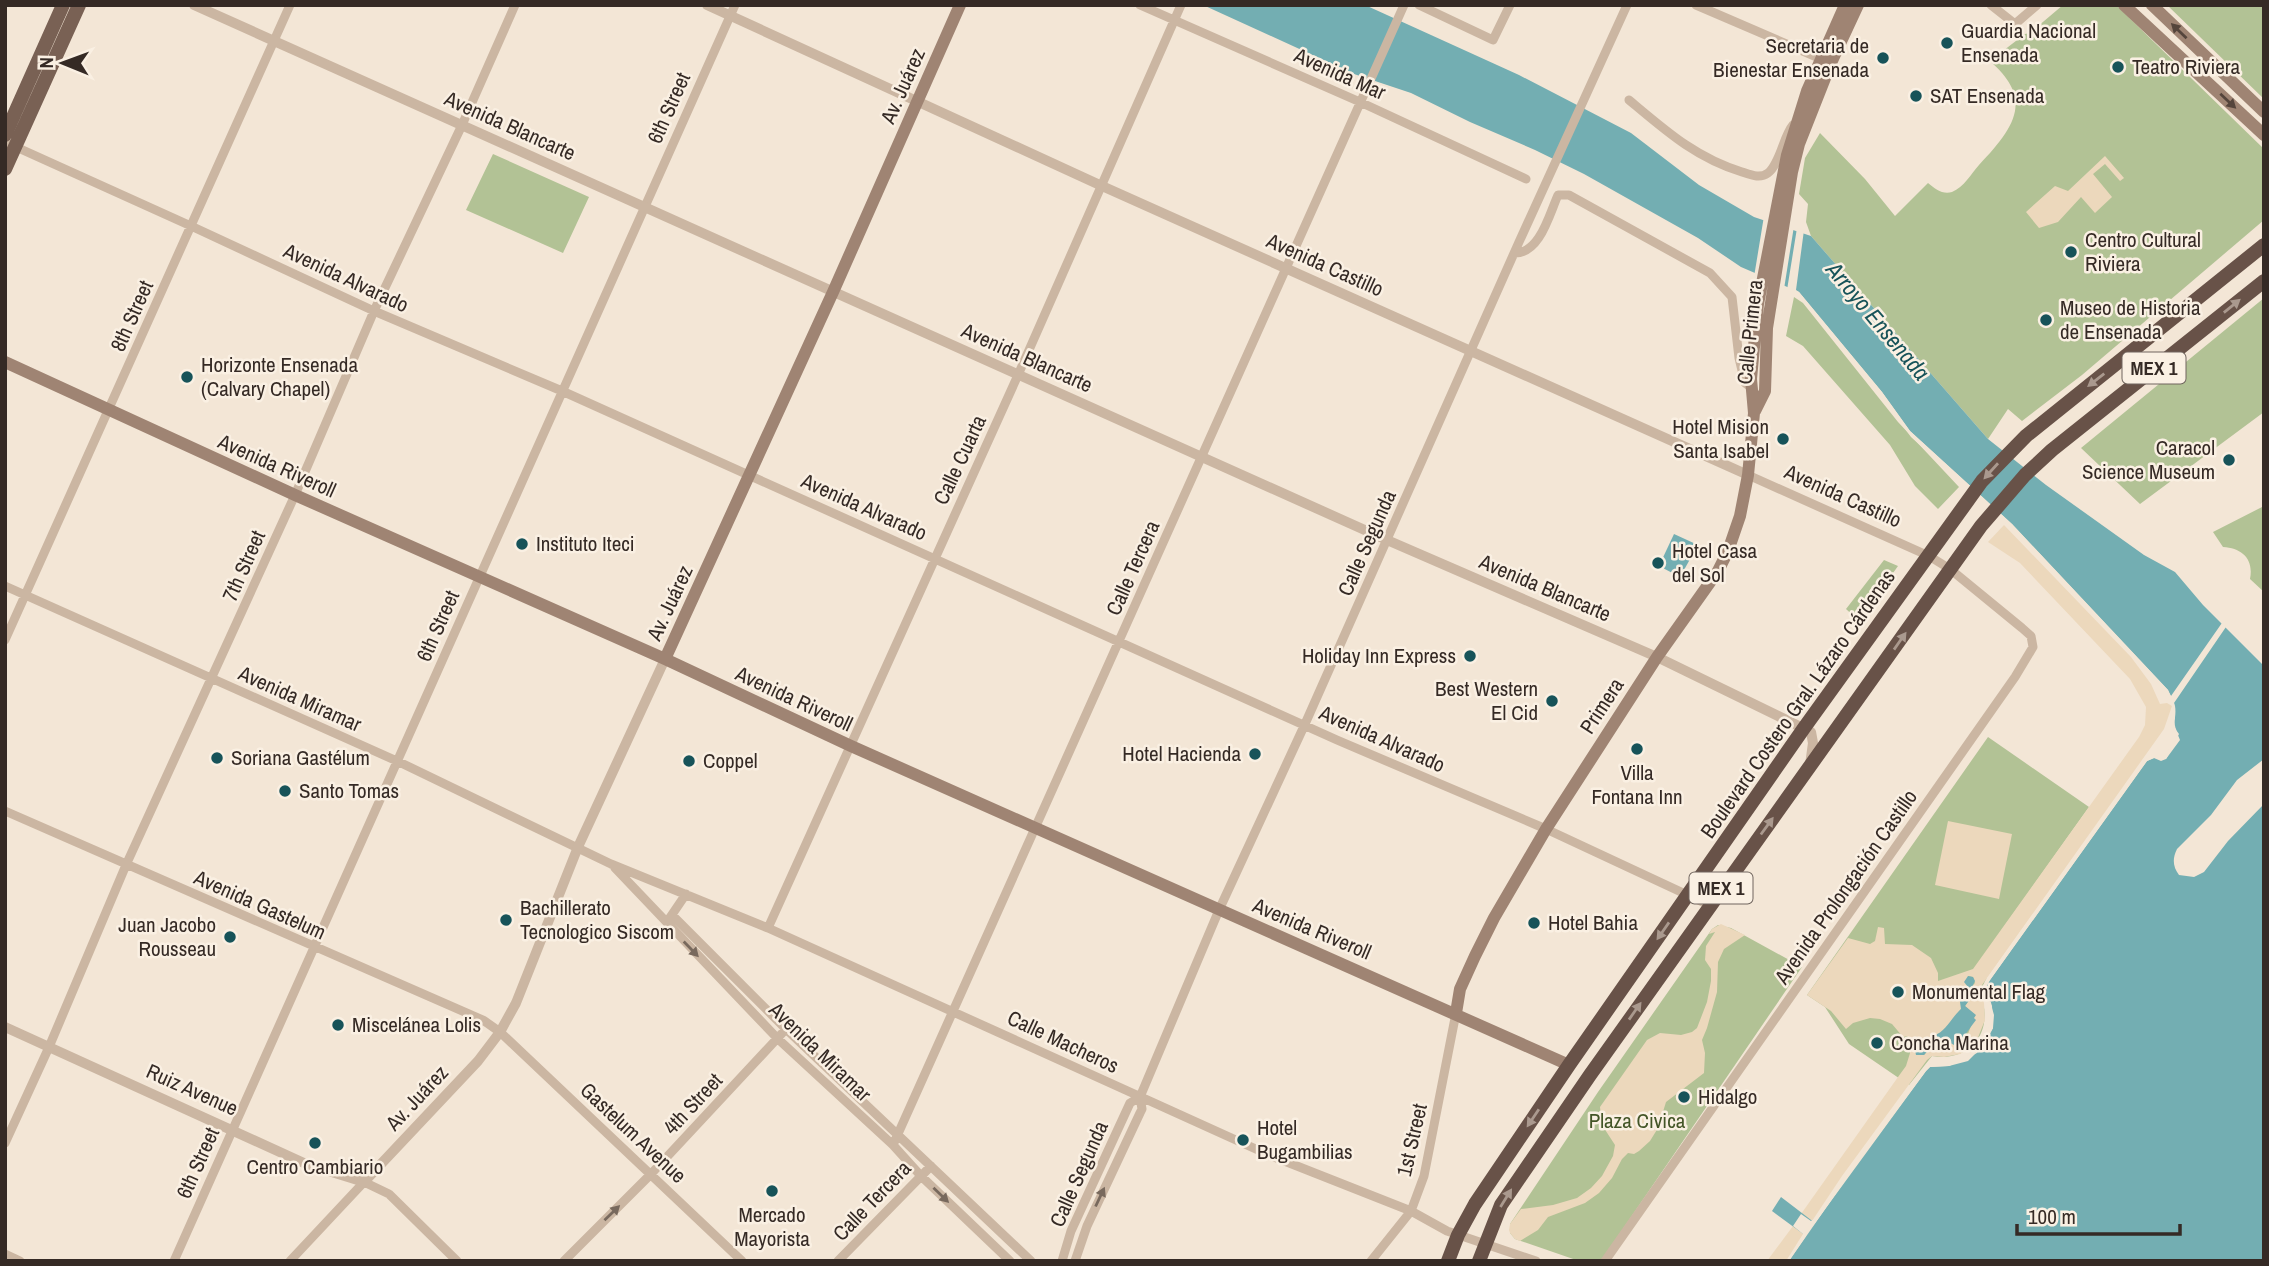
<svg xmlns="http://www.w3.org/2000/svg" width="2269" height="1266" viewBox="0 0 2269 1266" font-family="'Archivo Narrow',sans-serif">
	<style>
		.green { fill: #b2c295 }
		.plaza { fill: #ecd8bc; fill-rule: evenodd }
		.water { fill: #73aeb2 }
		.pier { fill: #f3e6d6 }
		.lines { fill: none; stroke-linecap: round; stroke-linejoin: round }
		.minor { stroke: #cbb6a2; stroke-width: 9 }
		.tertiary { stroke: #cbb6a2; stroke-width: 10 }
		.secondary { stroke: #9f8473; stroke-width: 12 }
		.primary { stroke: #796154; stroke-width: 14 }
		.trunk { stroke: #685248; stroke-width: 14 }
		.oneway { fill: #55453c }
		.oneway2 { fill: #aa998e }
		.oneway3 { fill: #78695d }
		.poi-dot { fill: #175359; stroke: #faf0e3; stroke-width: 2.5 }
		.labels { text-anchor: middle; stroke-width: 5; stroke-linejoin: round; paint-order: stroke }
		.shield { fill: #faf0e3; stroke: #70655e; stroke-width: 2 }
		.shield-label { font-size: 19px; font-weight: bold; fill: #352a25 }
		.poi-label { font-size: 21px; fill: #352a25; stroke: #faf0e3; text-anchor: start }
		.street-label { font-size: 21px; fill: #352a25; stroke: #faf0e3 }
		.park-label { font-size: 21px; fill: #435527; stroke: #faf0e3 }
		.water-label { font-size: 23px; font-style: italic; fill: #175359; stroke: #faf0e3 }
	</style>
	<rect width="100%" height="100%" fill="#f3e6d6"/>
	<path class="green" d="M2063 5H2116L2264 149V220L2082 375 2022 421 2008 409 1988 439 1811 236 1806 222 1808 204 1799 194 1805 158 1820 133 1865 179 1895 216 1928 183C1935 189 1943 195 1952 192 1964 187 1971 174 1979 165 2015 127 2036 98 1986 58L1989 56 1995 57 2025 34 2030 33Z
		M2167 5H2264V99Z
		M493 154 589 197 563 253 466 210Z
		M1794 297 1803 303 1898 422 1959 487 1938 509 1915 486 1890 445 1803 346 1786 336Z
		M2264 298V412L2140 504 2081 448Z
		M2264 506V592L2250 579C2254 559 2242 548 2223 547L2213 532Z
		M1884 560 1898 566 1859 621 1846 609Z
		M1988 737 2089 807 1974 969 1987 979 1979 991C1996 1028 1973 1063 1932 1056L1909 1085 1849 1044 1825 1007 1807 995Z
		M1718 925 1731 928 1802 967 1601 1261H1579L1515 1239 1510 1233V1224L1598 1092 1712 929Z"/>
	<path class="plaza" d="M2105 156 2124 178 2120 181 2105 164 2093 174 2112 197 2095 213 2081 197 2058 222 2039 228 2026 212 2055 186 2068 191Z
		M2004 525 2131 657 2151 684 2160 704 2167 703 2172 706 2164 729 1982 985 1979 992 1984 1003 1985 1020 1977 1040 1970 1048 1960 1054 1944 1057 1932 1056 1927 1060 1842 1176 1812 1221 1801 1214 1898 1077 1906 1066 1910 1053 1906 1037 1908 1036 1903 1037 1892 1024 1880 1019 1870 1018 1853 1023 1846 1029 1831 1011 1807 995 1848 938 1870 944 1875 941 1878 927 1884 928 1885 944 1912 945 1931 958 1938 973V981L1973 969 2139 737 2145 725 2146 707 2130 679 2020 563 1988 542ZM1968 976 1973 977 1975 983 1971 987 1970 999 1965 1006 1975 1015 1968 1034 1959 1043 1939 1038 1924 1055 1918 1045 1929 1044 1933 1036 1941 1034 1961 1009 1963 997 1968 993Z
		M1948 821 2012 834 1999 899 1935 885Z
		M1721 924 1745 935 1724 949 1718 962 1717 992 1707 1028 1702 1040 1705 1053 1704 1073 1666 1102 1658 1128 1650 1141 1639 1151 1634 1154 1628 1153 1622 1159 1612 1178 1599 1193 1585 1203 1548 1217 1538 1230 1520 1241 1515 1239 1510 1233 1509 1230 1510 1224 1521 1209 1553 1205 1577 1198 1591 1188 1602 1176 1613 1156 1615 1145 1602 1125 1600 1107 1647 1040 1660 1033 1681 1035 1692 1032 1697 1028 1707 1002 1711 981V969L1705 960 1706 946 1715 932 1709 934 1712 929Z
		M1793 1226 1807 1235 1789 1261H1767Z"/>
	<path class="water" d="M1203 5H1365L1519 75 1631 133 1699 185 1754 217 1811 236 1988 439 2046 485 2144 555 2175 572 2203 605 2264 666V759L2237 780 2211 815 2177 849C2172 859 2173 867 2179 875L2194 877 2204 872 2228 841 2264 804V1261H1789L1806 1236 1772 1211 1781 1197 1815 1223 1926 1071 1930 1067 1949 1066 1977 1053 1993 1028 1992 1006 1986 987 1990 980 2147 761 2154 758 2166 759 2179 734C2171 724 2177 718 2175 706 2174 701 2170 695 2168 690L2012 524 1910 431 1882 392 1799 292 1741 267 1698 238 1584 174 1535 150 1470 122 1411 93 1354 74Z
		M1674 534 1698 545 1680 577 1659 566Z
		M1968 976 1973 977 1975 981 1972 987 1970 999 1965 1006 1976 1015 1974 1018 1976 1020C1968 1030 1964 1039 1954 1045L1942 1038H1939L1924 1055H1916L1915 1050 1917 1046 1929 1044 1933 1036C1947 1031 1950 1019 1961 1009L1960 1002 1968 992V987L1964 982Z"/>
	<path class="pier" d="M1764 216 1794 226 1784 289 1754 277Z
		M1797 228 1804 230 1796 290 1799 292 1882 392 1910 431 2012 524 2168 690 2171 696 2224 620 2228 624 2174 703 2175 718 2173 723 2180 740 2166 759 2161 761 2154 758 2147 761 1990 980 1986 987 1994 1015 1993 1028 1985 1044 1968 1061 1949 1066 1930 1067 1926 1071 1851 1172 1789 1261H1786L1803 1234 1793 1226 1801 1214 1811 1221 1814 1219 1923 1069 1929 1064 1949 1063 1966 1057 1982 1042 1989 1027 1990 1015 1983 987 1985 981 2144 759 2154 755 2163 756 2176 739 2170 723 2172 706 2165 692 2009 527 1911 437 1879 394 1797 295 1787 290Z"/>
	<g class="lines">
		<path class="minor" d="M1140 5 1360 102 1526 179
			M1419 5 1493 40 1510 5
			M1696 5 1826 61
			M1991 5 2015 24 2037 5
			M1629 100C1666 131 1696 158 1742 172 1751 175 1760 179 1768 173 1780 164 1783 137 1793 125
			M5 142 191 226 374 311 562 391 1337 740 1546 829 1709 905
			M1515 253C1540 253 1549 215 1558 195H1569L1710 273 1732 297 1739 358 1745 383 1753 389
			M5 586 397 761 611 864 768 928 1269 1155 1411 1211 1447 1231 1536 1261
			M5 640 290 5
			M5 811 483 1020 500 1032 742 1261
			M615 868 778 1039 893 1145 921 1176 1010 1261
			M672 915 786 1029 1031 1261
			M669 919 686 894
			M768 928 1018 375 1181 5
			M5 1143 49 1047 126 865 295 495 374 311 462 125 515 5
			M893 1145 1404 5
			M5 1254 20 1261
			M174 1261 735 5
			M290 1261 364 1182 389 1194 457 1261
			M564 1261 651 1174 786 1029
			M838 1261 931 1166
			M1062 1261 1071 1231 1130 1103 1140 1097
			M1075 1261 1087 1226 1140 1113 1142 1109 1140 1097 1219 910 1305 724 1519 242 1627 5
			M1371 1261 1411 1211 1424 1176 1456 1013
			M1605 1261 2015 677 2033 647 2031 636 2022 628 1950 569 1929 556 1748 475"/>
		<path class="tertiary" d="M194 5 1387 540 1657 657 1811 732 1813 743 1810 765
			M707 5 1102 186 1748 475
			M5 1027 306 1164 364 1182 478 1061 500 1032 516 1003 578 847 665 659"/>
		<path class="secondary" d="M2124 5 2264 135
			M2152 5 2264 112
			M5 362 295 495 665 659 851 746 1569 1065
			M1755 411 1765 391 1767 328 1792 172 1799 144 1831 63 1858 5
			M665 659 833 292 960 5
			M1456 1013 1460 989 1475 956 1494 918 1546 829 1657 657 1718 571 1728 551 1740 516 1748 475 1754 413 1751 379 1758 304 1787 155 1807 91 1845 5"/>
		<path class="primary" d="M5 135 63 5
			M5 169 79 5"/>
		<path class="trunk" d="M1448 1261 1458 1235 1475 1204 1569 1065 1804 728 1982 481 2026 436 2264 245
			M1479 1261 1501 1205 1590 1075 1981 526 2025 475 2052 450 2264 281"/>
	</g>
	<defs><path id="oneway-solid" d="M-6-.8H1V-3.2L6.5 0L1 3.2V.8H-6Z" transform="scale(1.75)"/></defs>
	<g class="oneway">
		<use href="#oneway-solid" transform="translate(2179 31) rotate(-136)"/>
		<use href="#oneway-solid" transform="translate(2228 101) rotate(43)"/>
	</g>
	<g class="oneway2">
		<use href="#oneway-solid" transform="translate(2232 306) rotate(-39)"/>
		<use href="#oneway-solid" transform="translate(2096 380) rotate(142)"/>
		<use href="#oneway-solid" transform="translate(1991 471) rotate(132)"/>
		<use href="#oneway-solid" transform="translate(1900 641) rotate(-55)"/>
		<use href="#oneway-solid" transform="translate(1767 826) rotate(-54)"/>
		<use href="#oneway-solid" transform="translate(1663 931) rotate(125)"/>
		<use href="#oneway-solid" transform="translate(1635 1011) rotate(-55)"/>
		<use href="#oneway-solid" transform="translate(1533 1118) rotate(124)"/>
		<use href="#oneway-solid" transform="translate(1506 1198) rotate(-58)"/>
	</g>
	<g class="oneway3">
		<use href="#oneway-solid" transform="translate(691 949) rotate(46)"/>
		<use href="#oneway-solid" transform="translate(941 1195) rotate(44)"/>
		<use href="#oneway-solid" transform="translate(1100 1197) rotate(-65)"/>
		<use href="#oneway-solid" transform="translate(612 1213) rotate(-44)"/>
	</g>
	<g class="poi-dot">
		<circle cx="1947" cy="43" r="7"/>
		<circle cx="1883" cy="58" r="7"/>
		<circle cx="2118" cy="67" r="7"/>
		<circle cx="1916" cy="96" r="7"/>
		<circle cx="2071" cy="252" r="7"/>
		<circle cx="2046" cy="320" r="7"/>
		<circle cx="187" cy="377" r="7"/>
		<circle cx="1783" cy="439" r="7"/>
		<circle cx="2229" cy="460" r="7"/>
		<circle cx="522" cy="544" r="7"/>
		<circle cx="1658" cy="563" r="7"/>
		<circle cx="1470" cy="656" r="7"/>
		<circle cx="1552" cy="701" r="7"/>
		<circle cx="1637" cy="749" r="7"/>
		<circle cx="1255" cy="754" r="7"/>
		<circle cx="217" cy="758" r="7"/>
		<circle cx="689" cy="761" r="7"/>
		<circle cx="285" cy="791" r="7"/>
		<circle cx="506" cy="920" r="7"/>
		<circle cx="1534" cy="923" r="7"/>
		<circle cx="230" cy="937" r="7"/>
		<circle cx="1898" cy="992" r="7"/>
		<circle cx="338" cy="1025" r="7"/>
		<circle cx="1877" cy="1043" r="7"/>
		<circle cx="1684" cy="1097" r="7"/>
		<circle cx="1243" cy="1140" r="7"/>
		<circle cx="315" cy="1143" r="7"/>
		<circle cx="772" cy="1191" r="7"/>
	</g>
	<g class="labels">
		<g class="shield">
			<rect x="2122.5" y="352.5" width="63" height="31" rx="5"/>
			<rect x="1689.5" y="872.5" width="63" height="31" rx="5"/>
		</g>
		<g class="shield-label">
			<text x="2154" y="375">MEX 1</text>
			<text x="1721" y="895">MEX 1</text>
		</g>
		<g class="poi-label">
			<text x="1961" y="38">Guardia Nacional<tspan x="1961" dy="24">Ensenada</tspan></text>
			<text x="1869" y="53" text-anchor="end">Secretaria de<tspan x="1869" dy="24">Bienestar Ensenada</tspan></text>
			<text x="2132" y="74">Teatro Riviera</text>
			<text x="1930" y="103">SAT Ensenada</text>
			<text x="2085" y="247">Centro Cultural<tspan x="2085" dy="24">Riviera</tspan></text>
			<text x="2060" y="315">Museo de Historia<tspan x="2060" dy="24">de Ensenada</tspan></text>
			<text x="201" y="372">Horizonte Ensenada<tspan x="201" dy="24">(Calvary Chapel)</tspan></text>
			<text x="1769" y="434" text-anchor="end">Hotel Mision<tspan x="1769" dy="24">Santa Isabel</tspan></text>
			<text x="2215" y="455" text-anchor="end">Caracol<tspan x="2215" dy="24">Science Museum</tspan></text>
			<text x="536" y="551">Instituto Iteci</text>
			<text x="1672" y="558">Hotel Casa<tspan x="1672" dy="24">del Sol</tspan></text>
			<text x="1456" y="663" text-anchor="end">Holiday Inn Express</text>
			<text x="1538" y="696" text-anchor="end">Best Western<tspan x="1538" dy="24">El Cid</tspan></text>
			<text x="1241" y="761" text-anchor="end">Hotel Hacienda</text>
			<text x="231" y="765">Soriana Gastélum</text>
			<text x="703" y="768">Coppel</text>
			<text x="1637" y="780" text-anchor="middle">Villa<tspan x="1637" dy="24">Fontana Inn</tspan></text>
			<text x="299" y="798">Santo Tomas</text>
			<text x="520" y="915">Bachillerato<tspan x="520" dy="24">Tecnologico Siscom</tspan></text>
			<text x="1548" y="930">Hotel Bahia</text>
			<text x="216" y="932" text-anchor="end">Juan Jacobo<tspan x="216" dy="24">Rousseau</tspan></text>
			<text x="1912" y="999">Monumental Flag</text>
			<text x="352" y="1032">Miscelánea Lolis</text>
			<text x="1891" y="1050">Concha Marina</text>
			<text x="1698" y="1104">Hidalgo</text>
			<text x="1257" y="1135">Hotel<tspan x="1257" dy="24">Bugambilias</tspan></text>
			<text x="315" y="1174" text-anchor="middle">Centro Cambiario</text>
			<text x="772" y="1222" text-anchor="middle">Mercado<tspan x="772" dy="24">Mayorista</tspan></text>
		</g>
		<g class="street-label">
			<text transform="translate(1340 74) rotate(24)" y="7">Avenida Mar</text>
			<text transform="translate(903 86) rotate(-66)" y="7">Av. Juárez</text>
			<text transform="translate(669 108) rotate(-66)" y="7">6th Street</text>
			<text transform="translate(510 126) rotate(24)" y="7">Avenida Blancarte</text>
			<text transform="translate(1325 265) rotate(24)" y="7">Avenida Castillo</text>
			<text transform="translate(346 278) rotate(25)" y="7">Avenida Alvarado</text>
			<text transform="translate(132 316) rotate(-66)" y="7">8th Street</text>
			<text transform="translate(1750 332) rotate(-84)" y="7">Calle Primera</text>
			<text transform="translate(1027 358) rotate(24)" y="7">Avenida Blancarte</text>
			<text transform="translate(960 460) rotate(-65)" y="7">Calle Cuarta</text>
			<text transform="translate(277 466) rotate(24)" y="7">Avenida Riveroll</text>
			<text transform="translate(1843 496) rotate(24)" y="7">Avenida Castillo</text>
			<text transform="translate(864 507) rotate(24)" y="7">Avenida Alvarado</text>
			<text transform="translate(1367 543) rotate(-66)" y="7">Calle Segunda</text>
			<text transform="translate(244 566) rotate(-66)" y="7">7th Street</text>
			<text transform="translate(1133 568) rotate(-66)" y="7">Calle Tercera</text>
			<text transform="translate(1545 588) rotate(23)" y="7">Avenida Blancarte</text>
			<text transform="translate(670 603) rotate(-65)" y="7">Av. Juárez</text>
			<text transform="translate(438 626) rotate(-66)" y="7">6th Street</text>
			<text transform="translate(300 699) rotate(24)" y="7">Avenida Miramar</text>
			<text transform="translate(794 699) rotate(25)" y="7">Avenida Riveroll</text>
			<text transform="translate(1798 704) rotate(-55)" y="7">Boulevard Costero Gral. Lázaro Cárdenas</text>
			<text transform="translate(1602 706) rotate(-57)" y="7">Primera</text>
			<text transform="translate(1382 739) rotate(24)" y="7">Avenida Alvarado</text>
			<text transform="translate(1846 887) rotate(-55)" y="7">Avenida Prolongación Castillo</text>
			<text transform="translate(260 905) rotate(24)" y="7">Avenida Gastelum</text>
			<text transform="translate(1312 929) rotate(23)" y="7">Avenida Riveroll</text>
			<text transform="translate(1063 1042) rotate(25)" y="7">Calle Macheros</text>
			<text transform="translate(820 1052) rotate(44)" y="7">Avenida Miramar</text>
			<text transform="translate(192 1090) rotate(24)" y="7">Ruiz Avenue</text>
			<text transform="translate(417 1098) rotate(-47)" y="7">Av. Juárez</text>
			<text transform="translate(693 1104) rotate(-47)" y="7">4th Street</text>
			<text transform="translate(633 1133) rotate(43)" y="7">Gastelum Avenue</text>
			<text transform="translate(1412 1140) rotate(-77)" y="7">1st Street</text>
			<text transform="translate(198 1163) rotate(-66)" y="7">6th Street</text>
			<text transform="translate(1079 1174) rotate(-66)" y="7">Calle Segunda</text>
			<text transform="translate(872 1201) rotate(-46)" y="7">Calle Tercera</text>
		</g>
		<g class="park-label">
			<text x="1637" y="1128">Plaza Civica</text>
		</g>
		<g class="water-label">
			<text transform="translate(1878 321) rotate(50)" y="8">Arroyo Ensenada</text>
		</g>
	</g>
	<rect width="2269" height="1266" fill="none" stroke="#352a25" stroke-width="14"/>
	<g transform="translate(63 63) rotate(271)" stroke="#faf0e3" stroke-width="5" paint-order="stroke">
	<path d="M0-5L12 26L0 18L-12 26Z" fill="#352a25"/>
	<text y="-10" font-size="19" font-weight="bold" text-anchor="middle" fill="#352a25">N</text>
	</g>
	<path d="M2017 1224v10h163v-10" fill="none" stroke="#352a25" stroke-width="3.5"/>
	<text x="2028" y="1224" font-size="21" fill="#352a25" stroke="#faf0e3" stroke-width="5" paint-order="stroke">100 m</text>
</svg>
